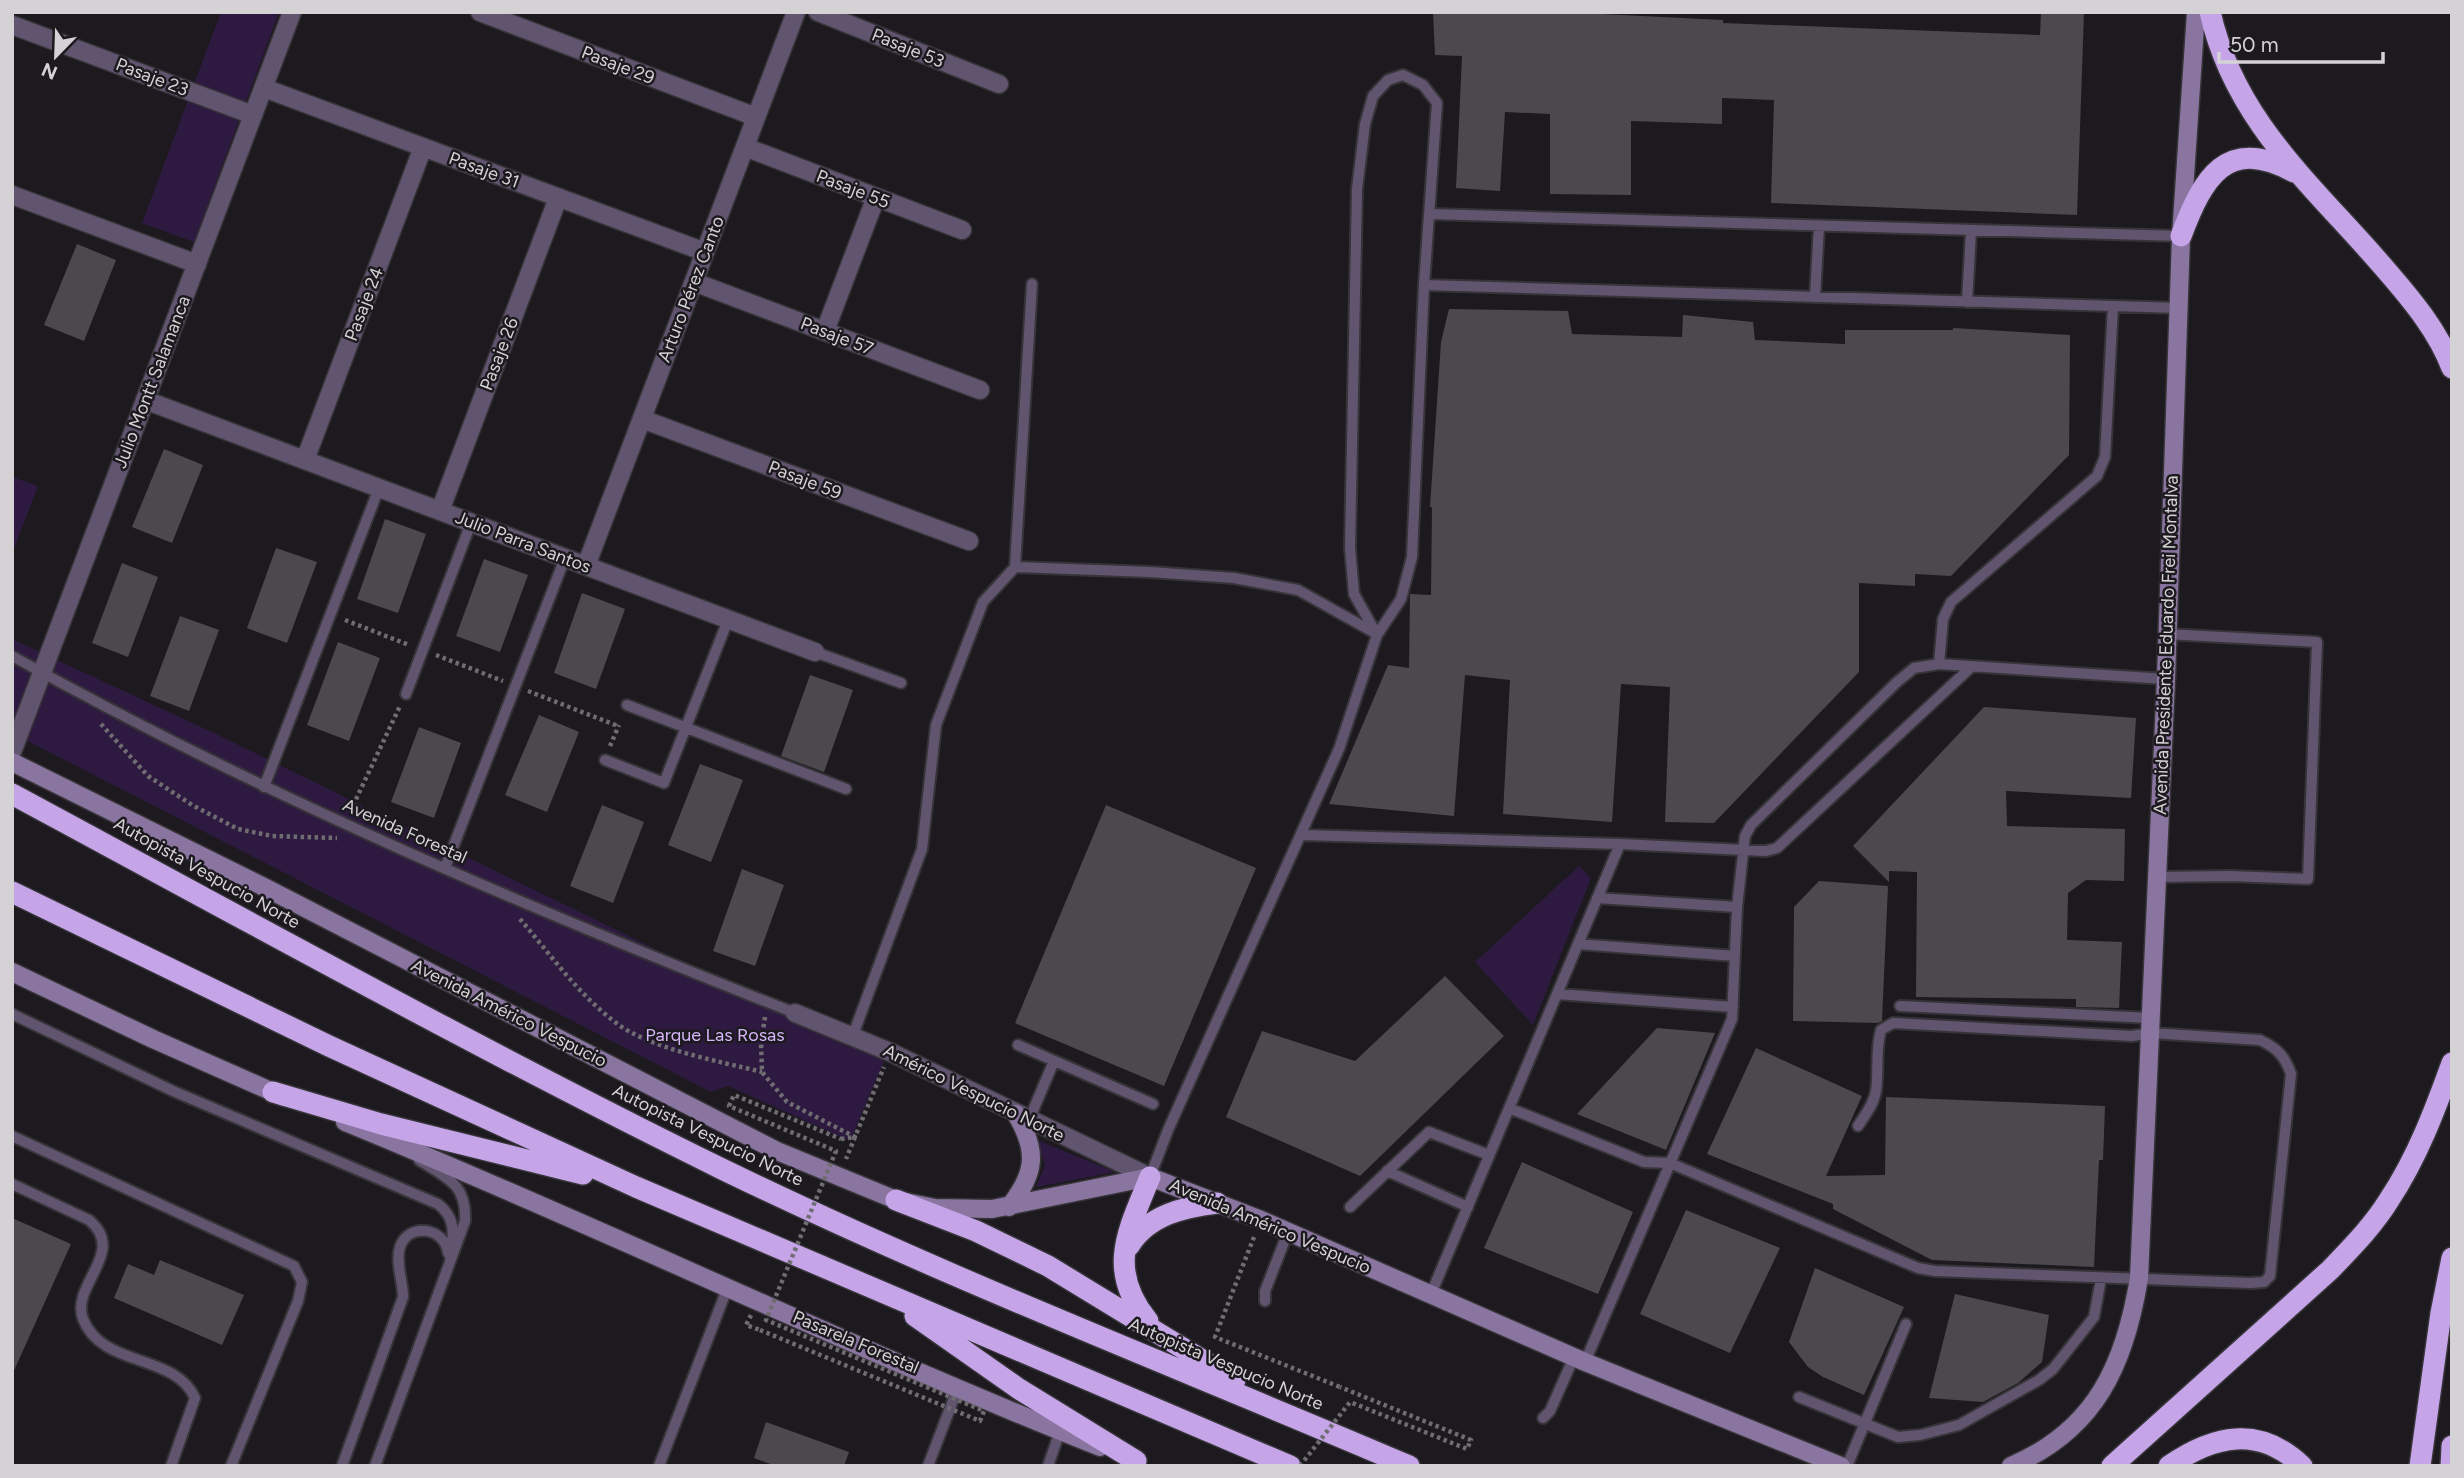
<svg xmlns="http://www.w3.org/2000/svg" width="2464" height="1478" viewBox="0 0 2464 1478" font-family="Figtree,sans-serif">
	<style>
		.green { fill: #2e1a41 }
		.building { fill: #4b494e }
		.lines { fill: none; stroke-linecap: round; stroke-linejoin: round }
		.service-casing { stroke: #363438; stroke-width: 14 }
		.minor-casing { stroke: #363438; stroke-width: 21 }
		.tertiary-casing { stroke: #363438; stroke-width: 21 }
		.secondary-casing { stroke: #363438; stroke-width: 21 }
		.motorway-casing { stroke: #363438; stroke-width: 24 }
		.path { stroke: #6f6d71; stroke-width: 4.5; stroke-dasharray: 3.5 3.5; stroke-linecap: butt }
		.service { stroke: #61546f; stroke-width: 10 }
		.minor { stroke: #61546f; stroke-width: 18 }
		.tertiary { stroke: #61546f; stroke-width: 18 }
		.secondary { stroke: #89759f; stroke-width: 18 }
		.motorway { stroke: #c5a5e8; stroke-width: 21 }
		.path-bridge { stroke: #6f6d71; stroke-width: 4.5; stroke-dasharray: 3.5 3.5; stroke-linecap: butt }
		.labels { text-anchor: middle; stroke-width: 5; stroke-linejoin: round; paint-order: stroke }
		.street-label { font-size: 18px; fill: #d4d2d5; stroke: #1c1a1e }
		.park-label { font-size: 18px; fill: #d6b5fb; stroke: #1c1a1e }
	</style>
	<rect width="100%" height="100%" fill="#1c1a1e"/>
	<path class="green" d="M221 12H279L194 242 142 223Z
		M12 477 38 486 12 554Z
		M12 639 214 733 884 1061 850 1141 728 1086 711 1092 12 733Z
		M1579 866 1591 878 1533 1025 1475 962Z
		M1037 1140 1115 1172 1036 1187 1045 1165Z"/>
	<path class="building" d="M1433 12H1561L1723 20V23L2040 35 2041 12H2084L2077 215 1771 203 1774 100 1722 98V124L1631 121V195L1550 194V114L1505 112 1500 191 1456 188 1462 56 1435 55Z
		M77 244 116 260 84 341 44 325Z
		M1449 309 1568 311 1572 334 1682 337 1683 315 1753 322 1755 340 1845 344V330H1953V328L2070 335 2069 455 1951 576 1915 574V586L1859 583V672L1714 823 1665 822 1670 687 1621 684 1612 822 1503 814 1510 680 1465 675 1454 816 1329 804 1388 665 1409 668 1410 594 1431 595 1432 507H1430L1441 342Z
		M164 449 203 465 172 543 132 527Z
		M385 519 426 534 398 613 357 599Z
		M276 548 317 562 287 643 247 628Z
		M484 559 528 575 500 652 456 636Z
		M122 563 158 577 128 657 92 643Z
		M582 593 625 609 596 689 554 673Z
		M180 616 219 630 189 711 150 696Z
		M338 642 380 658 349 741 307 725Z
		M810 675 853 690 824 772 781 756Z
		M1984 707 2136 718 2131 798 2006 791 2007 826 2125 829 2124 881 2086 880 2068 893 2067 940 2122 942 2119 1008 2076 1007V999L1916 997 1917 872 1889 871V882L1853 846Z
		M539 715 579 732 547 812 505 795Z
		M419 727 461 743 434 818 391 802Z
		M700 764 743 780 711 862 668 845Z
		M602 805 644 822 613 903 570 886Z
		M1106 805 1256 868 1164 1086 1015 1023Z
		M742 869 784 885 755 966 713 951Z
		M1819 881 1888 886 1882 1021 1878 1023 1793 1021 1794 907Z
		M1445 976 1504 1036 1360 1176 1226 1117 1262 1031 1355 1061Z
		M1657 1028 1715 1033 1666 1150 1577 1114Z
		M1756 1048 1862 1096 1826 1176 1885 1175 1886 1097 2105 1106 2103 1160H2099L2094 1267 1932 1260 1833 1209V1204L1707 1154Z
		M1522 1162 1633 1212 1598 1294 1484 1248Z
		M1686 1210 1780 1248 1730 1353 1640 1314Z
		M12 1218 71 1244 12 1375Z
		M160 1260 244 1295 222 1345 114 1298 128 1264 154 1275Z
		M1815 1268 1904 1307 1864 1395 1823 1377 1808 1367 1789 1342Z
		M1955 1294 2049 1315 2042 1362 2018 1383 1983 1402 1929 1398Z
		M766 1422 849 1452 844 1466H776L754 1458Z"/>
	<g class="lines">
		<defs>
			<path id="service" d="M1430 214 2181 236
				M1424 285 2179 308
				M1815 297 1819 226
				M1967 302 1971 231
				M1015 567 1150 572 1234 578 1298 590 1375 633
				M815 652 901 683
				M12 656C263 796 528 908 795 1013
				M1939 664 1943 619 1951 602 2097 476 2105 457 2113 306
				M406 694 471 523
				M627 705 846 789
				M605 760 664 783 728 620
				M264 787 379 488
				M1302 835 1620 844 1766 851 1777 848 1970 668
				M445 868 565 558
				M2157 877 2230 876 2308 879 2317 642 2166 634
				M1597 898 1737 907
				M1578 944 1735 956
				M1557 994 1733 1007
				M1900 1006 2151 1018
				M12 1014 173 1091 438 1204C459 1220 452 1239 450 1262
				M853 1035 922 849 936 725 983 602 1015 567 1032 284
				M1018 1045 1153 1104
				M1509 1108 1644 1162 1670 1163 1918 1268 1935 1271 2250 1283 2264 1282 2270 1276 2291 1074C2285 1056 2277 1048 2260 1040L2151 1033 2132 1036 1893 1023 1881 1030C1875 1050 1879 1071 1876 1091 1874 1104 1865 1115 1858 1126
				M1029 1120 1054 1061
				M12 1136 294 1266 302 1282 298 1301 231 1466
				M1387 1171 1468 1207
				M1150 1177 1168 1130 1339 749 1377 635 1401 599 1412 557 1424 285 1437 103 1423 85 1403 75 1388 80 1373 96 1365 124 1357 189 1350 548 1354 594 1377 635
				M12 1184 89 1220C128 1252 70 1285 83 1319 102 1368 175 1353 195 1398L171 1466
				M1350 1207 1429 1132 1489 1155
				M1431 1294 1620 844
				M1265 1301V1291L1288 1232
				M1585 1362 1732 1019 1737 907 1745 836 1751 825 1897 682 1914 668 1939 664 2166 679
				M1799 1397 1898 1437 1920 1435 1959 1425 2039 1380 2053 1369 2094 1317 2101 1279
				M1543 1418 1550 1411 1574 1357
				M342 1466 403 1297C403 1282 395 1261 400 1247 408 1222 445 1227 448 1253
				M375 1466 465 1221C467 1184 447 1178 419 1160
				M659 1466 727 1289
				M928 1466 957 1390
				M1048 1466 1060 1431
				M1847 1466 1906 1324"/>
			<path id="minor" d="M480 12 756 117
				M818 12 999 84
				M12 25 253 115
				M264 88 705 252
				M745 147 962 230
				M12 195 197 264
				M694 282 980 390
				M825 331 876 197
				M145 400 815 652
				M642 419 969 541
				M305 460 423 147
				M440 511 558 198
				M586 566 796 12
				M795 1013 890 1052 1150 1177"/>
			<path id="tertiary" d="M12 752 292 12"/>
			<path id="secondary" d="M12 762 266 888 777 1151 896 1200 935 1208 992 1209 1150 1177 1261 1220 1585 1362 1841 1466
				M12 972 153 1039 284 1097
				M345 1122C599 1226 846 1346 1100 1447
				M1009 1207C1036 1173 1038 1151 1016 1114
				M2011 1466C2096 1430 2125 1364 2139 1278L2166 679 2181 236 2196 12"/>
			<path id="motorway" d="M2210 12C2235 123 2316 188 2386 270 2412 300 2438 331 2452 368
				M2181 236C2203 178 2226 135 2294 172
				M12 794C248 921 482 1051 722 1169 946 1278 1180 1368 1409 1466
				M12 892 329 1046 636 1187 1290 1466
				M273 1092 381 1124 583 1174
				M896 1200 976 1231 1048 1266 1235 1380
				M1129 1246C1148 1215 1184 1207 1217 1203
				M915 1316 1019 1389 1136 1461
				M1148 1321C1106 1270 1128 1231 1150 1177
				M2112 1466 2330 1270C2351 1248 2373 1226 2389 1200 2417 1158 2435 1110 2452 1063
				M2169 1466C2214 1435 2259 1425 2302 1466
				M2420 1466 2441 1313 2452 1258
				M2451 1466 2452 1446"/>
		</defs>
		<use href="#service" class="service-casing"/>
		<use href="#minor" class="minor-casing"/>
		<use href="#tertiary" class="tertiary-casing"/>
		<use href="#secondary" class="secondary-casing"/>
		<use href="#motorway" class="motorway-casing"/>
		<path class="path" d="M345 620 409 645
			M436 655 503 681
			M528 691 618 726
			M101 724 148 776 192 805 238 829 272 836 337 838
			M610 746 619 725
			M350 812 400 706
			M520 919C550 954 578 994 615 1022 649 1049 719 1061 762 1072
			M765 1017 761 1043 762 1072 787 1102 855 1137 884 1067
			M841 1139 855 1137 846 1159
			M1254 1237 1215 1337 1340 1387
			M751 1315 746 1325 760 1330"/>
		<use href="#service" class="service"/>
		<use href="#minor" class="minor"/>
		<use href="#tertiary" class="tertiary"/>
		<use href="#secondary" class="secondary"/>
		<use href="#motorway" class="motorway"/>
		<path class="path-bridge" d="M760 1330 980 1421 984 1411 766 1320 836 1151 729 1106 734 1095 841 1139
			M1300 1466 1350 1402 1467 1449 1471 1440 1340 1387"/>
	</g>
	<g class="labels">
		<g class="street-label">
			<text transform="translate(908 48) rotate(22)" y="6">Pasaje 53</text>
			<text transform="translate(618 65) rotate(21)" y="6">Pasaje 29</text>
			<text transform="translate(152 77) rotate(21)" y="6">Pasaje 23</text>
			<text transform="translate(484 170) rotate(20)" y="6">Pasaje 31</text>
			<text transform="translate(853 189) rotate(21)" y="6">Pasaje 55</text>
			<text transform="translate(691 289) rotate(-69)" y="6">Arturo Pérez Canto</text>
			<text transform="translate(364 304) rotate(-69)" y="6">Pasaje 24</text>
			<text transform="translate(837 336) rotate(21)" y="6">Pasaje 57</text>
			<text transform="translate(499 354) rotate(-69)" y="6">Pasaje 26</text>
			<text transform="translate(152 382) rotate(-69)" y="6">Julio Montt Salamanca</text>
			<text transform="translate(805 480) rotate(21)" y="6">Pasaje 59</text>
			<text transform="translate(523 542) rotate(21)" y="6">Julio Parra Santos</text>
			<text transform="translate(2166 645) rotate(-88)" y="6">Avenida Presidente Eduardo Frei Montalva</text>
			<text transform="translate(405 831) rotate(24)" y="6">Avenida Forestal</text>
			<text transform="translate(207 873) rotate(29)" y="6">Autopista Vespucio Norte</text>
			<text transform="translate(509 1013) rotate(27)" y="6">Avenida Américo Vespucio</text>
			<text transform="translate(974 1093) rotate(26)" y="6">Américo Vespucio Norte</text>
			<text transform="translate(708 1135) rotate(26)" y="6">Autopista Vespucio Norte</text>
			<text transform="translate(1270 1226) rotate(23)" y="6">Avenida Américo Vespucio</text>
			<text transform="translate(856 1342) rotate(23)" y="6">Pasarela Forestal</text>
			<text transform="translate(1226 1364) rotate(23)" y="6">Autopista Vespucio Norte</text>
		</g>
		<g class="park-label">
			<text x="715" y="1041">Parque Las Rosas</text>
		</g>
	</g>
	<rect width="2464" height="1478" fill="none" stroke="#d4d2d5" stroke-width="28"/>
	<g transform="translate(56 56) rotate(203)" stroke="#1c1a1e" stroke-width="5" paint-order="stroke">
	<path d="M0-5L12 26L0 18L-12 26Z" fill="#d4d2d5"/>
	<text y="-10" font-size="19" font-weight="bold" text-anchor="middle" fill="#d4d2d5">N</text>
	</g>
	<path d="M2219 52v10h164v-10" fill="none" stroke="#d4d2d5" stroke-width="3.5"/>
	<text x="2230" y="52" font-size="21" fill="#d4d2d5" stroke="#1c1a1e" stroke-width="5" paint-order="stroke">50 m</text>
</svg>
